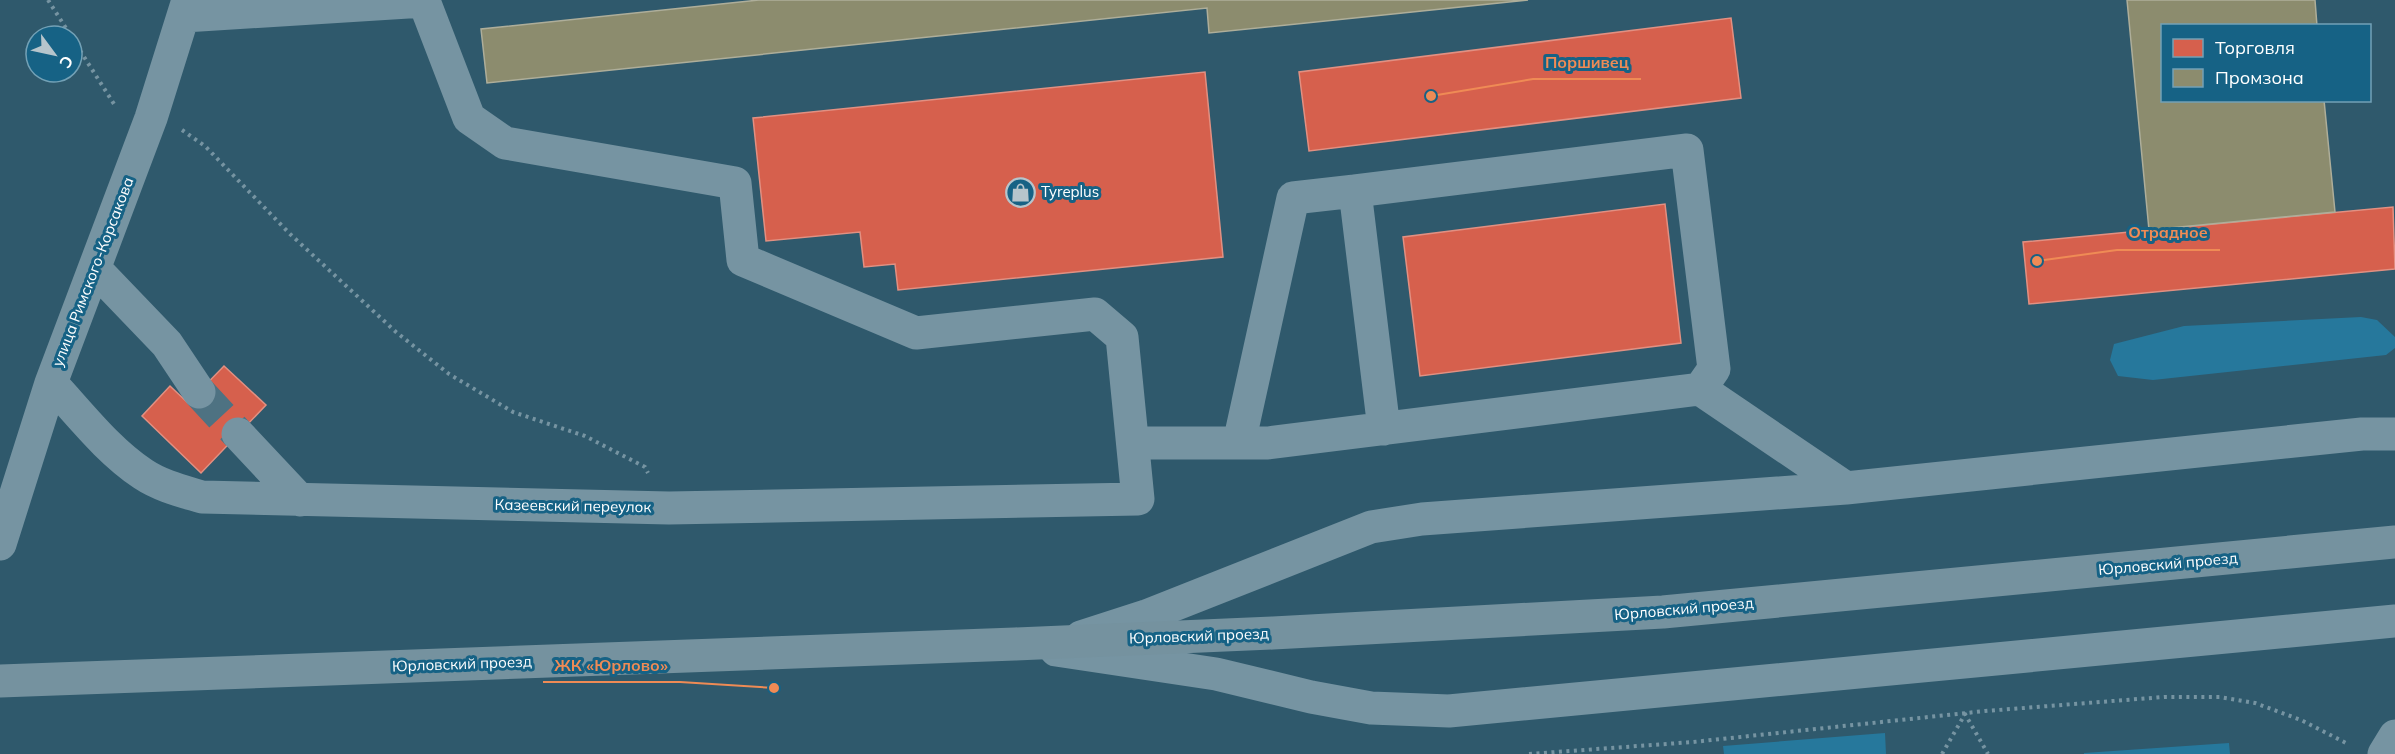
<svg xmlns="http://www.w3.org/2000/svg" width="2395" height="754" viewBox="0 0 2395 754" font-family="Mulish,sans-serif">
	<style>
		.green { fill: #26789c }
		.shops { fill: #d6604d; stroke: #e29082; stroke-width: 1.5 }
		.industry { fill: #8c8c6e; stroke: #aeae9a; stroke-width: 1.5 }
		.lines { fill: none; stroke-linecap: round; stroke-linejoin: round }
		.minor-tunnel { stroke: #4e7282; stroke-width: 33; stroke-dasharray: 33 16; stroke-linecap: butt }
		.path { stroke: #7694a2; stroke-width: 4; stroke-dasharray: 3 4.5; stroke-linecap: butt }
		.minor { stroke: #7694a2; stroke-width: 33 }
		.major { stroke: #75929f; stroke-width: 33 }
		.labels { text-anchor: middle; stroke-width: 6; stroke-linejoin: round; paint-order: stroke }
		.poi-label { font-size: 15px; fill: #fff; stroke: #166285; text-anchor: start }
		.street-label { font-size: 15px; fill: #fff; stroke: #166285 }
		.leader { fill: none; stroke: #ef8b55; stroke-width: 2 }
		.callout-dot { fill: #ef8b55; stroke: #166285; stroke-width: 2 }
		.callout-label { font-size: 16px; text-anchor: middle; font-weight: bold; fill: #ef8b55; stroke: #166285; stroke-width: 6; stroke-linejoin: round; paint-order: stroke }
	</style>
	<rect width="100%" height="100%" fill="#2f596c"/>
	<path class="green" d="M2361 317 2377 320 2395 337V348L2386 355 2153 380 2118 376 2110 360 2114 344 2184 326Z
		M1885 733 1886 754H1724L1723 746Z
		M2229 743 2230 754H2084V753Z"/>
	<path class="shops" d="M1731 18 1741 98 1309 151 1299 72Z
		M1205 72 1223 257 898 290 895 264 864 267 860 232 766 241 753 118Z
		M1665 204 1681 343 1420 376 1403 237Z
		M2393 207 2395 269 2029 304 2023 242Z
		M224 366 266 405 201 473 142 416 170 386 188 403Z"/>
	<path class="industry" d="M759 0H1528L1209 33 1207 8 487 83 481 29Z
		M2127 0H2315L2317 26H2162V100H2324L2335 212 2149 230Z"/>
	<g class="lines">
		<path class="minor-tunnel" d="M199 392 238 434"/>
		<path class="path" d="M48 0 71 36
			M72 38 114 104
			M182 130 205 146 290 234 396 332 449 374 513 412 585 436 645 467 648 473
			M1529 754 1693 742 1985 711 2164 697H2220L2255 703 2301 720 2348 744
			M1942 754 1965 714 1988 754"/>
		<path class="minor" d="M95 269 167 344 199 392
			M51 383C80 414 107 450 143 474 161 486 182 491 202 497L669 508 1138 499 1122 337 1095 314 916 333 743 260 735 183 505 143 469 118 424 1 184 16
			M1384 429 1355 191 1687 150 1714 369 1700 389
			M238 434 300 500
			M1133 443H1268L1700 389 1846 488
			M1239 443 1293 198 1355 191
			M0 544 51 383 151 118 188 0
			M1081 637 1146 616 1371 527 1422 519 1846 488 2362 434H2395
			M1056 650 1216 674 1311 697 1371 708 1449 711 2395 621
			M2384 754 2395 736"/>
		<path class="major" d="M0 681 1015 644 1273 633 1663 612 2395 542"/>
	</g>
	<defs>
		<symbol id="shop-ring" viewBox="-11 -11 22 22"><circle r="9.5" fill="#166285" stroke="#b6c5cc" stroke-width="1.5"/><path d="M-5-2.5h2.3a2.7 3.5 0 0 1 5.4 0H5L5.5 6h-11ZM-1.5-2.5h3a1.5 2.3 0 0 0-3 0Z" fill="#b6c5cc"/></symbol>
	</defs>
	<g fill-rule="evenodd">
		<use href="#shop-ring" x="1004" y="176" width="33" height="33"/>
	</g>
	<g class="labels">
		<g class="poi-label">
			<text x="1041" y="197">Tyreplus</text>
		</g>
		<g class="street-label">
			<text transform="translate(93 272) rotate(-69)" y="5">улица Римского-Корсакова</text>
			<text transform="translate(573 506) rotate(1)" y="5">Казеевский переулок</text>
			<text transform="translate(2168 564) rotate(-5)" y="5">Юрловский проезд</text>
			<text transform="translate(1684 609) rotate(-5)" y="5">Юрловский проезд</text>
			<text transform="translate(1199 636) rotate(-2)" y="5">Юрловский проезд</text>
			<text transform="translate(462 664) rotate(-2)" y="5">Юрловский проезд</text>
		</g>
	</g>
	<path class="leader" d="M1431 96L1533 79H1641M2037 261L2117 250H2220M774 688L680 682H543"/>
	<g class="callout-dot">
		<circle cx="1431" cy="96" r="6"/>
		<circle cx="2037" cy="261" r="6"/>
		<circle cx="774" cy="688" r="6"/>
	</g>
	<g class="callout-label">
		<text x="1587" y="68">Поршивец</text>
		<text x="2168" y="238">Отрадное</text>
		<text x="611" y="671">ЖК «Юрлово»</text>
	</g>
	<rect x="2161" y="24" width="210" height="78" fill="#166285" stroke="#73a1b6" stroke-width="1.5"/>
	<rect x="2173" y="39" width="30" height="18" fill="#d6604d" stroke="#73a1b6" stroke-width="1.5"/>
	<text x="2215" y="54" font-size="18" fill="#ffffff">Торговля</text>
	<rect x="2173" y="69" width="30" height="18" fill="#8c8c6e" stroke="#73a1b6" stroke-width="1.5"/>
	<text x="2215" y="84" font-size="18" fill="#ffffff">Промзона</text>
	<g transform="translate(54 54) rotate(123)"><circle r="28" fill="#166285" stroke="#73a1b6" stroke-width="1.5"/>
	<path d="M0-4.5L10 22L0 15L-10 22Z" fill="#b6c5cc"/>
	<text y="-9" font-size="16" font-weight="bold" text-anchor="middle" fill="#ffffff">С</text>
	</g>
</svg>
